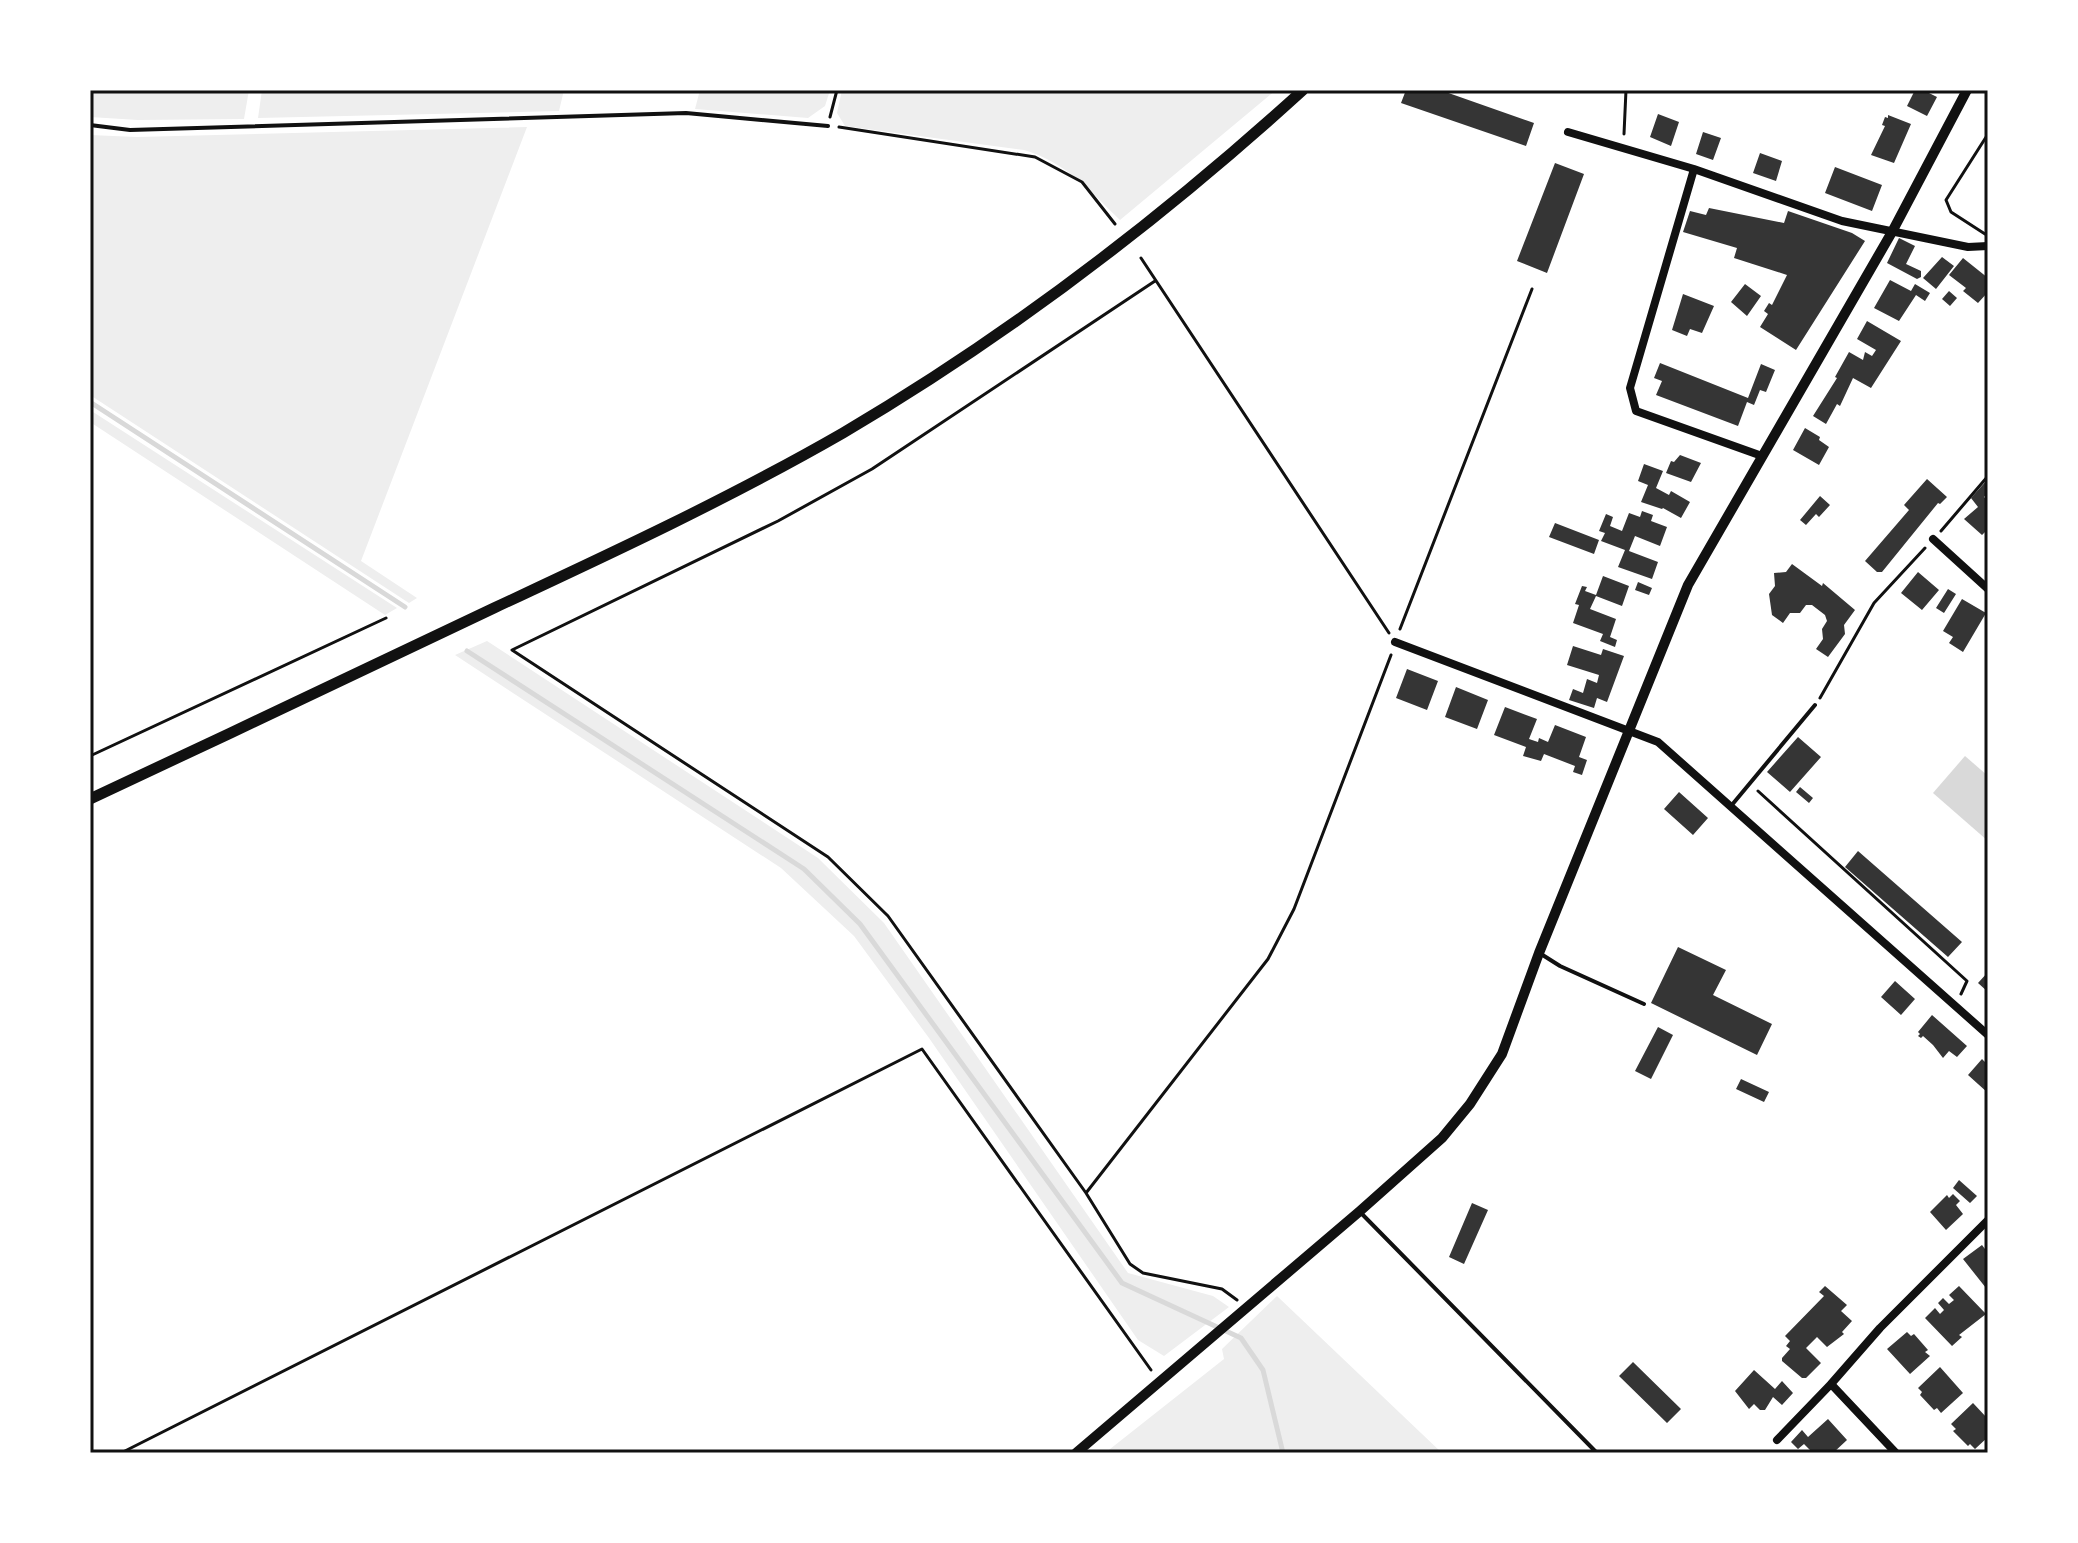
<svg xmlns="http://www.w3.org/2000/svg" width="2078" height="1543" viewBox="0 0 2078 1543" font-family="Barlow,sans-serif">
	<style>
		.green { fill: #eee }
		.water { fill: #d9d9d9 }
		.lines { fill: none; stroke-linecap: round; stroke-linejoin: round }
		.stream { stroke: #d9d9d9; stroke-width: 5 }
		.building { fill: #353535 }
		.path { stroke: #111; stroke-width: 3 }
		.service { stroke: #111; stroke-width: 4 }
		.minor { stroke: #111; stroke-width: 8 }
		.tertiary { stroke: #111; stroke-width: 10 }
		.secondary { stroke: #111; stroke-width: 11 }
		.neatline { fill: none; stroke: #111; stroke-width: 3 }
	</style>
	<rect width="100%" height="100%" fill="#fff"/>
	<path class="green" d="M90 90H249L244 119 138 120 90 117Z
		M262 90H564L559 111 258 118Z
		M700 90H830L825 106 808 118 695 109Z
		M842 90H1276L1120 220C1090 191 1066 162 1024 150L845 126 837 113Z
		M527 127 361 561 417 598 409 603 90 395V135L137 137Z
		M90 410 397 608 385 615 90 422Z
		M487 641 818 858 884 923 1128 1273 1213 1296 1229 1307 1164 1356 1138 1340 929 1038 854 936 781 868 455 655Z
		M1277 1296 1442 1453H1105L1224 1359 1222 1349Z"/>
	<path class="water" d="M1965 756 1988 776V841L1933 793Z"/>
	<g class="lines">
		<path class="stream" d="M90 402 405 607
			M467 651 804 869 860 924 1122 1283 1241 1338 1263 1370 1283 1453"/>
	</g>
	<path class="building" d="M1406 90H1440L1534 123 1526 146 1401 103Z
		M1915 90H1923L1937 97 1927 116 1907 106Z
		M1658 114 1679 122 1671 146 1650 137Z
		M1888 115 1911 124 1894 163 1871 155 1885 126 1882 125 1885 117 1888 118Z
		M1703 132 1721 138 1713 160 1696 154Z
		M1760 153 1782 161 1776 181 1753 173Z
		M1555 163 1584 174 1547 273 1517 261Z
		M1835 167 1882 185 1872 211 1825 193Z
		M1709 208 1784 223 1788 211 1852 233 1865 241 1796 350 1760 327 1768 314 1764 311 1769 303 1772 305 1787 275 1734 258 1737 248 1683 232 1690 211 1706 215Z
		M1899 238 1915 246 1906 264 1921 271V277L1917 279 1887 263Z
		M1942 257 1954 266 1936 289 1923 278Z
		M1963 258 1988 278V292L1978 303 1963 291 1966 288 1949 275Z
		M1890 280 1911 291 1915 284 1930 293 1925 301 1916 295 1899 321 1874 308Z
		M1745 284 1761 296 1747 316 1731 302Z
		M1949 291 1957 298 1950 306 1942 299Z
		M1683 294 1714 306 1702 333 1690 329 1687 336 1672 330Z
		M1867 321 1901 341 1871 388 1853 378 1840 406 1837 404 1826 424 1813 416 1837 378 1835 377 1849 352 1863 360 1865 352 1872 356 1876 350 1857 339Z
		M1660 363 1748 398 1761 364 1775 370 1766 392 1760 390 1754 405 1747 402 1738 426 1656 395 1662 381 1654 378Z
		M1805 428 1820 437 1819 440 1829 447 1819 465 1793 450Z
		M1680 455 1701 463 1691 482 1666 473 1671 461 1674 462Z
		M1644 464 1663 471 1656 488 1669 495 1671 491 1690 502 1681 518 1663 508 1662 509 1641 502 1648 485 1638 481Z
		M1927 479 1947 497 1940 504 1938 503 1882 572H1877L1865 561 1909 510 1904 505Z
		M1988 479V492L1984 497 1988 501V529L1982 535 1964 519 1978 507 1971 498Z
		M1820 496 1830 505 1819 517 1816 514 1806 525 1800 520Z
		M1642 511 1653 515 1651 521 1667 527 1660 546 1635 536 1629 551 1658 562 1652 579 1618 567 1625 550 1601 541 1605 533 1599 531 1606 514 1613 517 1610 526 1622 531 1629 513 1640 517Z
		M1555 523 1599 540 1594 554 1549 537Z
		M1792 564 1822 586 1823 583 1855 610 1844 625 1845 634 1828 657 1816 649 1823 639 1822 629 1827 621 1825 615 1812 605H1806L1800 613H1790L1783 623 1772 615 1769 594 1775 586 1774 573 1786 572Z
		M1918 572 1939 590 1922 610 1901 593Z
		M1603 576 1629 586 1622 606 1596 596 1590 609 1616 619 1610 637 1617 640 1615 647 1600 641 1603 634 1573 623 1579 605 1575 604 1582 586 1587 587 1585 591 1596 595Z
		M1638 582 1652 588 1649 595 1635 590Z
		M1948 589 1956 594 1944 613 1936 608Z
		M1962 599 1986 613 1963 652 1949 643 1953 637 1943 631Z
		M1573 646 1601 655 1603 649 1624 656 1607 702 1597 698 1594 708 1569 700 1573 689 1583 693 1587 679 1597 683 1599 675 1567 665Z
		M1407 669 1438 681 1427 710 1396 698Z
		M1456 687 1488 700 1477 729 1445 717Z
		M1505 707 1537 719 1529 739 1538 742 1539 738 1548 742 1555 725 1586 737 1579 757 1587 760 1582 775 1573 772 1575 766 1544 754 1541 761 1523 756 1526 747 1494 735Z
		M1798 737 1821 757 1790 792 1767 772Z
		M1800 787 1813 798 1809 803 1796 792Z
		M1679 792 1708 818 1693 835 1664 809Z
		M1858 851 1962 942 1948 957 1845 867Z
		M1678 947 1726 970 1713 995 1772 1024 1757 1055 1651 1003Z
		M1988 972V992L1978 983Z
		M1895 981 1915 999 1901 1015 1881 997Z
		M1932 1015 1967 1046 1957 1057 1949 1051 1943 1058 1933 1045 1923 1036 1921 1038 1918 1036 1920 1034 1918 1032Z
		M1658 1027 1673 1035 1651 1079 1635 1071Z
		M1982 1059 1988 1065V1093L1968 1075Z
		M1741 1079 1769 1092 1764 1102 1736 1089Z
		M1959 1180 1977 1196 1970 1203 1953 1188Z
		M1953 1194 1960 1201 1956 1205 1963 1214 1946 1230 1930 1212 1947 1195 1949 1198Z
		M1472 1203 1488 1210 1464 1264 1449 1257Z
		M1982 1245 1988 1253 1986 1288 1963 1259Z
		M1825 1286 1847 1305 1841 1311 1852 1321 1842 1332 1844 1334 1827 1347 1817 1337 1806 1348 1821 1363 1806 1378H1802L1782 1361V1358L1790 1349 1786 1346 1790 1341 1785 1336 1824 1296 1819 1292Z
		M1959 1286 1986 1314 1959 1335 1962 1337 1952 1346 1925 1318 1935 1308 1940 1314 1944 1310 1938 1303 1943 1298 1949 1304 1954 1300 1949 1295Z
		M1907 1332 1911 1336 1914 1334 1928 1350 1925 1352 1930 1356 1910 1374 1887 1349Z
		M1633 1362 1681 1409 1667 1423 1619 1376Z
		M1940 1367 1963 1393 1941 1413 1937 1408 1934 1410 1920 1395 1922 1392 1918 1388Z
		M1754 1370 1775 1389 1782 1381 1793 1393 1782 1405 1773 1397 1765 1410H1760L1754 1404 1749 1409 1735 1391Z
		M1973 1403 1988 1419V1437L1975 1449 1970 1444 1968 1446 1953 1431 1956 1429 1951 1424Z
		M1828 1419 1847 1440 1833 1453H1813L1804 1444 1798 1449 1791 1442 1802 1430 1808 1437Z"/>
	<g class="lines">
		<path class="path" d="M830 117 837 90
			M839 127 1035 157 1082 182 1115 224
			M1624 134 1626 90
			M1985 234 1951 212 1946 200 1988 134
			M1141 258 1389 633
			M1155 281 872 469 778 521 512 650 828 857 888 916 1086 1193 1130 1264 1143 1273 1222 1289 1237 1300
			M1941 531 1988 476
			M1400 629 1532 289
			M1820 698 1874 603 1925 548
			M90 756 386 618
			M1758 791 1967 981 1961 994
			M1086 1193 1268 959 1294 909 1391 655
			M121 1453 922 1049 1151 1370"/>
		<path class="service" d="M90 125 130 130 686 113 828 126
			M1731 806 1815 705
			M1541 954 1560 966 1644 1004
			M1361 1213 1597 1453"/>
		<path class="minor" d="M1568 132 1694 169 1842 221 1968 247 1988 246
			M1694 169 1630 388 1636 411 1762 456
			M1933 539 1988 589
			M1395 642 1658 742 1988 1035
			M1777 1440 1831 1384
			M1896 1453 1831 1384 1880 1328 1988 1220"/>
		<path class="tertiary" d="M1076 1453 1360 1211 1442 1138 1470 1104 1502 1054 1539 953 1688 585 1892 232 1967 90"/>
		<path class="secondary" d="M90 799C225 736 359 672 494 608 612 553 730 498 843 433 1008 336 1161 219 1303 90"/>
	</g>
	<rect width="2078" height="1543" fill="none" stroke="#ffffff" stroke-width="184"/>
	<rect x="92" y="92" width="1894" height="1359" class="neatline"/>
</svg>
